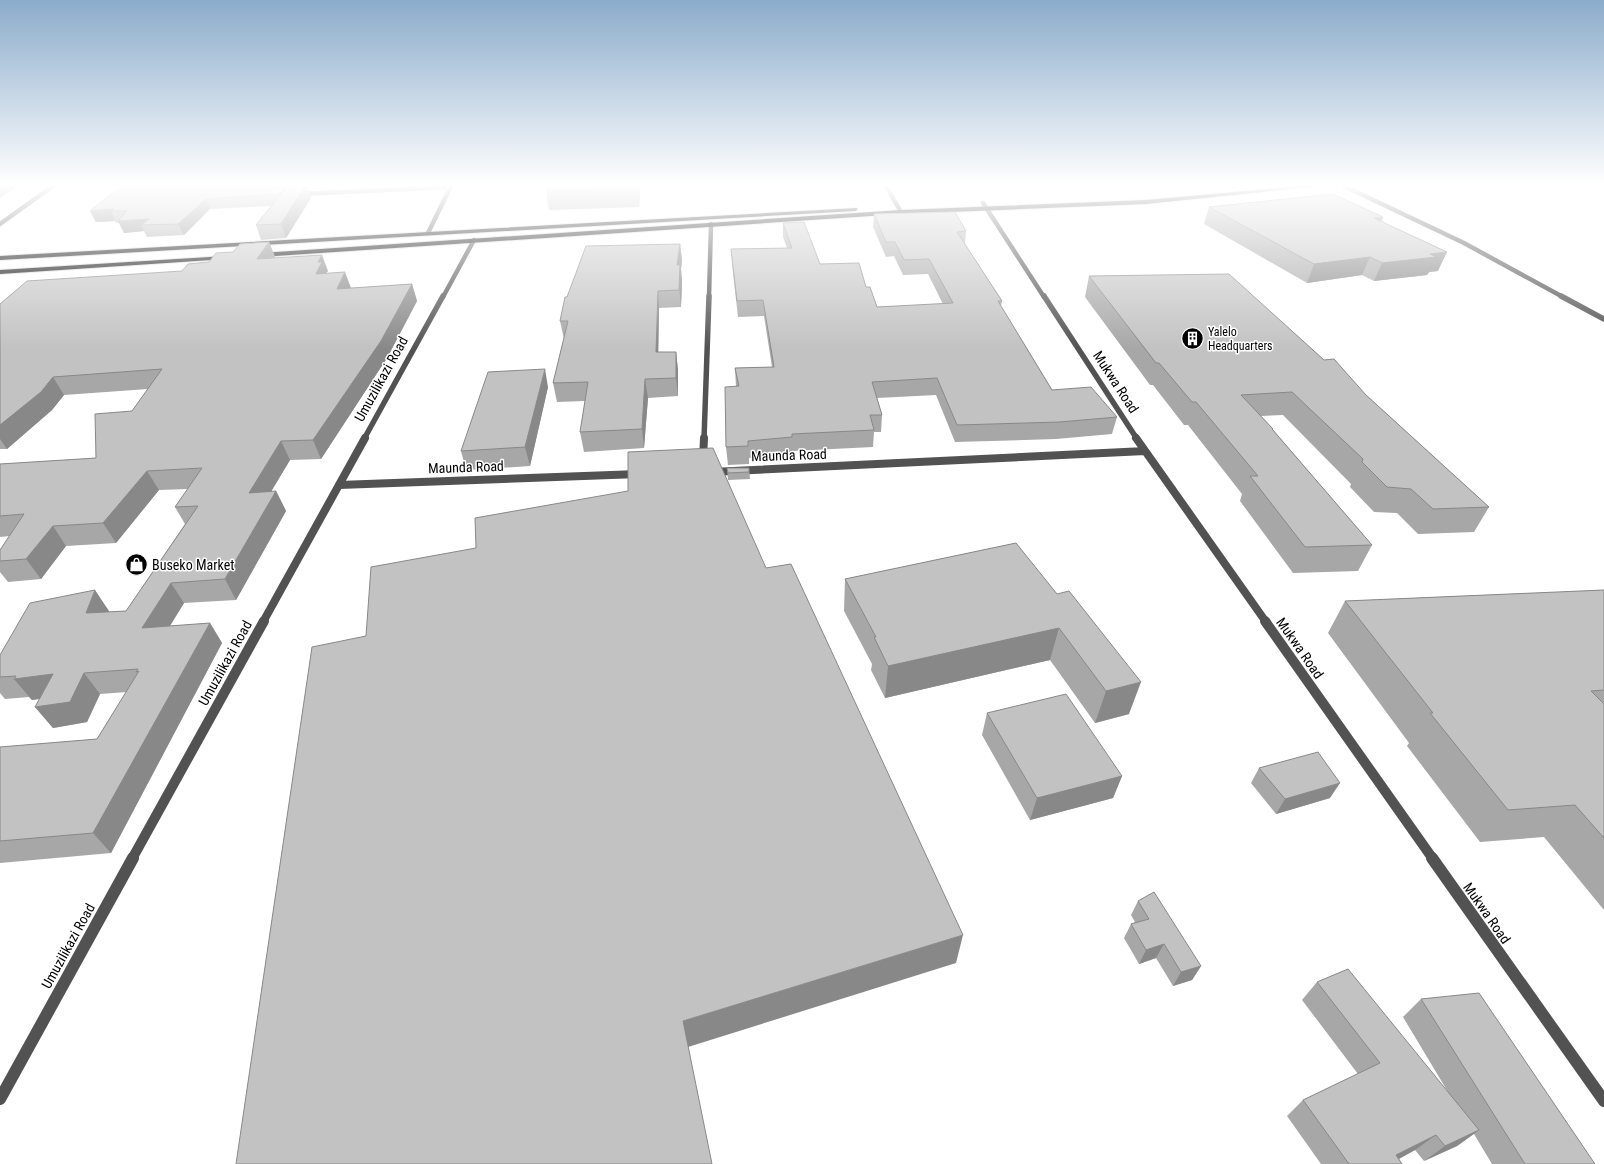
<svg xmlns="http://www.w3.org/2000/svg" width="1604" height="1164" viewBox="0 0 1604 1164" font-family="'Roboto Condensed',sans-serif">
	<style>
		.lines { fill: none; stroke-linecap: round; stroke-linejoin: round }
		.primary-casing { stroke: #dbdbdb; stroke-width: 2 }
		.minor-far4 { stroke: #525252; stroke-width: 4.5 }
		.minor-far3 { stroke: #525252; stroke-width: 5.5 }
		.minor-far2 { stroke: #525252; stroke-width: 8 }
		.minor-far1 { stroke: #525252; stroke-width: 10 }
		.minor { stroke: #525252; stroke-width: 12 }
		.tertiary { stroke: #525252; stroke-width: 4.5 }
		.primary { fill: #000; fill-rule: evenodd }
		.wall { fill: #a7a7a7 }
		.shaded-wall { fill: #888 }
		.building { fill: #c2c2c2; stroke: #888 }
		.labels { text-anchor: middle; stroke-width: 3; stroke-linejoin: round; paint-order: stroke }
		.far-poi-label { font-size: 12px; fill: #000; stroke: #fff; text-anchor: start }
		.street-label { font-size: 14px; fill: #000; stroke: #fff }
		.poi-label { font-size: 14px; fill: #000; stroke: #fff; text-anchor: start }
	</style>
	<rect width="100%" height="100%" fill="#fff"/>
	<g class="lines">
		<defs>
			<path id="primary" d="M1299 186H1319L1146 204 901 214 261 257 258 255 261 253 901 210 1146 200Z
				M857 208V210L855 211 0 260V256Z
				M225 256 228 258 227 259 0 274V270Z"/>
		</defs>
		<use href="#primary" class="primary-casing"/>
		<path class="minor-far4" d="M1344 186 1464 243 1563 297
			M300 194 450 187
			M983 203 1044 297
			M0 224 53 186
			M428 233 451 186
			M443 297 474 240
			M709 297 711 224"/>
		<path class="minor-far3" d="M1044 296 1137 439
			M1561 296 1604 319
			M364 439 443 296
			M704 439 709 296"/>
		<path class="minor-far2" d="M1136 438 1266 622
			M703 459 704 438
			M712 472 1145 451
			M339 485 639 474
			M263 622 365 438"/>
		<path class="minor-far1" d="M1265 621 1433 859
			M132 859 264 621"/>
		<path class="minor" d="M1432 858 1604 1101
			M0 1099 133 858"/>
		<path class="tertiary" d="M886 186 901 212"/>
		<use href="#primary" class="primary"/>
	</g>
	<path class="wall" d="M121 186H210L208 189H213L211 186H307L311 198 286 238 261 240 256 225 271 206 210 209 184 235 147 237 144 231 124 233 119 223H116L115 221 96 222 90 211Z
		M640 186 639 207 549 210 546 191Z
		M1209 207 1383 217 1381 222 1438 271 1429 272 1427 275 1374 281 1362 275 1307 283 1204 224Z
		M874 214 966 231 965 244 1002 301 1001 306 1052 390 1117 417 1112 434 1056 439 955 442 936 395 877 398 882 415 881 432H874L873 447 792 451V455L749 458V464L728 465 726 447 736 386 735 368 772 367 764 316 738 317 732 264 731 249 787 248 783 237V223L820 264 866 287 877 307 943 304 928 274 903 275 894 256 886 257 873 227Z
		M269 242 275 257 274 258 328 271 326 273 351 288 412 284 417 301 387 358 321 459 290 460 271 491H276L286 511 236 600 184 603 170 626 210 623 222 643 111 853 0 863V747L97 739 127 692 100 694 87 722 53 728 35 707 40 699 32 700 29 697 5 699 0 693V655L109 611V612L126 611 185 524 175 507 188 489 159 490 116 543 66 546 41 579 8 582 0 572V550L10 536 0 537V464L96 458 132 411 148 389 64 395 52 410 7 449H0V304L182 271 209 262 233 252Z
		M680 244 682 260 681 269 682 282 681 307 659 308 658 352H676L678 370V396L648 398 644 448 584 452 580 432 585 401 557 402 553 383 564 339 560 321 567 297Z
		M1089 276 1324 360 1366 395 1489 507 1474 532 1418 534 1397 513 1374 512 1350 487 1351 484 1283 415 1261 416 1273 429V430L1372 545 1358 571 1293 573 1240 501 1242 494 1188 425H1184L1153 385H1150L1085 297Z
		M548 387 530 466 466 470 461 451Z
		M727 468H749L750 479 728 480Z
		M1016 543 1129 714 1095 723 1050 660 885 698 871 670 872 664 844 611 845 579Z
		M1604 590V910L1544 837 1480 842 1407 746 1409 743 1328 633 1345 601Z
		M987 713 1122 776 1113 798 1030 820 982 735Z
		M1259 768 1330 798 1276 814 1251 783Z
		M1138 901 1201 966 1192 980 1173 986 1156 958 1139 964 1124 938 1131 924 1135 922 1131 915Z
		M1317 982 1448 1092 1403 1017 1421 999 1595 1164H1492L1474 1134 1457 1146 1424 1161 1415 1150 1399 1159 1402 1164H1321L1287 1116 1303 1100 1358 1074 1302 1000Z"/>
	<path class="shaded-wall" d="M0 186H17L0 198Z
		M200 186H210L204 193Z
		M305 186H307L311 198 286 238 281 224Z
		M637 186H640L639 207 637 188Z
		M285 188 289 199 283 205 279 194Z
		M206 199 210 209 184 235 178 224Z
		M114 209 111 211 115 221 96 222 90 211Z
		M1383 217 1376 234 1374 218Z
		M149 219 141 225 144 231 124 233 118 221Z
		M269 242 275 257 264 275 257 259Z
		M680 244 682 260 681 269 682 282 681 307 677 265Z
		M1447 252 1438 271 1429 272 1427 275 1374 281 1382 263 1430 254Z
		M322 255 328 271 326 273 316 274 318 262Z
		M1370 257 1362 275 1307 283 1314 264Z
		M345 272 351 288 337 289Z
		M412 284 417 301 387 358 321 459 313 440Z
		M658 291 659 308 658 371 656 352Z
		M676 352 678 370V396L676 378Z
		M545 369 548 387 530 466 525 447Z
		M53 377 64 395 52 410 7 449 0 439V425Z
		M645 379 648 398 644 448 642 429Z
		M281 441 290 460 259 512 249 493Z
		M147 471 159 490 116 543 103 523Z
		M276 491 286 511 236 600 225 579Z
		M53 526 66 546 41 579 26 559Z
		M171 583 184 603 156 648 142 628Z
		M95 590 109 611 101 634 86 613Z
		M210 623 222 643 111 853 93 833Z
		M1059 628 1050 660 885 698 888 666Z
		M84 673 100 694 87 722 53 728 35 707Z
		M53 674 70 694 32 700 14 679Z
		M1141 682 1129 714 1095 723 1106 691Z
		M1122 776 1113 798 1030 820 1037 798Z
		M1340 783 1330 798 1276 814 1285 799Z
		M963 935 956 963 688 1047 683 1021Z
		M1164 944 1156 958 1139 964 1146 950Z
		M1201 966 1192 980 1173 986 1181 972Z
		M1479 1130 1457 1146 1424 1161 1445 1146Z
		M1436 1135 1415 1150 1389 1164 1396 1155Z"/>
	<path class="building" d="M121 186H200V187L222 191 285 188 279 194 206 199 178 224 141 225 149 219 118 221 127 211H111L114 209 90 211Z
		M288 186H305L281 224 256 225Z
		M547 186H637V188L546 191Z
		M1333 194 1383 217 1374 218 1447 252 1430 254 1436 257 1382 263 1370 257 1314 264 1209 207Z
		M955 212 966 231 957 232 1002 301H998L1052 390 1091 387 1117 417 1060 422 957 425 937 378 872 382 882 415H870L874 430 792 434V437L748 441V446L726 447 725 387 739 386 735 368 774 367 763 300 737 301 731 249 792 248 783 223 804 222 820 264 859 263 866 287H870L877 307 953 303 929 259 904 260 895 242H886L874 214Z
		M269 242 257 259 322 255 318 262H322L316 274 345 272 337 289 412 284 381 341 313 440 281 441 249 493 276 491 225 579 171 583 142 628 210 623 93 833 0 841V747L97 739 139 671 136 672 138 669 84 673 70 702 35 707 53 674 14 679 16 676 0 677V655L30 603 95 590 86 613 126 611 198 506 175 507 202 468 147 471 103 523 53 526 26 559 0 561V550L24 514 0 516V464L96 458 95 414 132 411 162 369 53 377 41 392 0 425V304L27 281 182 271 188 264 209 262 216 253 233 252 240 244Z
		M680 244 677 265H680L679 290 658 291 656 352H676V378L645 379 642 429 580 432 588 382 553 383 568 321H560L565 297H567L586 246Z
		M1229 274 1324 360 1334 359 1366 395 1489 507 1433 509 1411 489 1387 487 1362 462 1363 459 1292 392 1241 395 1273 429H1272L1372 545 1305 547 1250 476H1258L1196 402H1192L1159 363H1156L1089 276Z
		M545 369 525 447 461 451 488 372Z
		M713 448 766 568 791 564 963 935 683 1021 712 1164H236L312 647 366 636 371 567 476 548 475 518 628 491V452Z
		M727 468H749V472L728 473Z
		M1016 543 1057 594 1069 591 1141 682 1106 691 1059 628 888 666 874 637H876L845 579Z
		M1604 590V690L1591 691 1604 704V838L1575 805 1508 810 1430 713H1433L1345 601Z
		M1066 694 1122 776 1037 798 987 713Z
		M1318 752 1340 783 1285 799 1259 768Z
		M1154 892 1201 966 1181 972 1164 944 1146 950 1131 924 1149 919 1138 901Z
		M1348 969 1479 1130 1445 1146 1436 1135 1396 1155 1402 1164H1349L1303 1100 1380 1063 1317 982Z
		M1479 993 1595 1164H1525L1421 999Z"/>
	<linearGradient id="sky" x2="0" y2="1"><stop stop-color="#8baccb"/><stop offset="0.53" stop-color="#fff"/><stop offset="1" stop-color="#fff" stop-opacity="0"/></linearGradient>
	<rect width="1604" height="349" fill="url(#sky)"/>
	<defs>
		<symbol id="building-disc" viewBox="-11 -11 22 22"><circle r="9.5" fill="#000" stroke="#fff"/><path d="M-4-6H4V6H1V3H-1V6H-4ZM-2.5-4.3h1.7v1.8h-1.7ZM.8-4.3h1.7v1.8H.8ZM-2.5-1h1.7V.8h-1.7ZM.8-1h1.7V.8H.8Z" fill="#fff"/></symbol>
		<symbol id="shop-disc" viewBox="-11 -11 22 22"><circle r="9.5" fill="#000" stroke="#fff"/><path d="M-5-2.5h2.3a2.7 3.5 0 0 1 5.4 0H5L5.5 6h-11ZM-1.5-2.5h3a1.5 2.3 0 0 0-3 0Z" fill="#fff"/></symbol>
	</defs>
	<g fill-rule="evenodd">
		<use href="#building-disc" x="1180" y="326" width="25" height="25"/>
		<use href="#shop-disc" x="124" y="552" width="25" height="25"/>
	</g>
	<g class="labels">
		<g class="far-poi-label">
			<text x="1208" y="336">Yalelo<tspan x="1208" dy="14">Headquarters</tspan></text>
		</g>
		<g class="street-label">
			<text transform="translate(381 379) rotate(-61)" y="5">Umuzilikazi Road</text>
			<text transform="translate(1116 382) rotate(57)" y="5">Mukwa Road</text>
			<text transform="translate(789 455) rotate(-2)" y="5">Maunda Road</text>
			<text transform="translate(466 467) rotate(-2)" y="5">Maunda Road</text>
			<text transform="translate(1300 648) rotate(55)" y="5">Mukwa Road</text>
			<text transform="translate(225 663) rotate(-61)" y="5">Umuzilikazi Road</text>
			<text transform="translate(1487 913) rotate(55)" y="5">Mukwa Road</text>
			<text transform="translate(68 946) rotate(-61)" y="5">Umuzilikazi Road</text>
		</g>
		<g class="poi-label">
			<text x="152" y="570">Buseko Market</text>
		</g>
	</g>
</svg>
